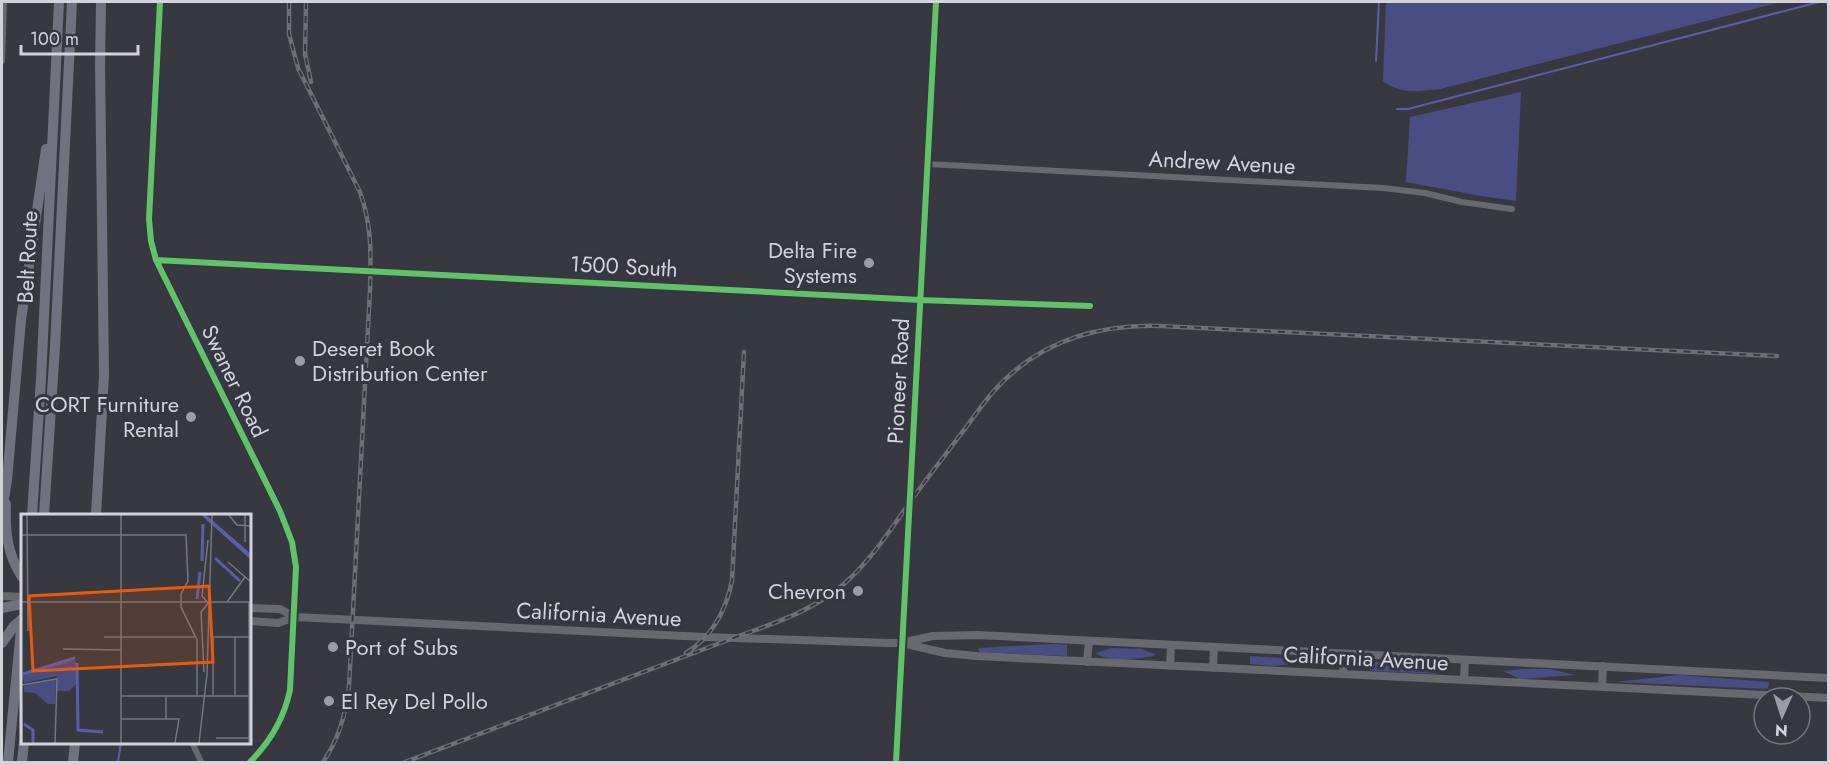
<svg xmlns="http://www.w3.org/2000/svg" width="1830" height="764" viewBox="0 0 1830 764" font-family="Jost,sans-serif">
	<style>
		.green { fill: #4a4d82 }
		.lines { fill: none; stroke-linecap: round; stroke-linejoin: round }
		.stream { stroke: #5b5daa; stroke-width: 2 }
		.street { stroke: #68696e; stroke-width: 6 }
		.secondary { stroke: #68696e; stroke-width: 8 }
		.highway { stroke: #71727f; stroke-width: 10 }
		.rail-casing { stroke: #6e6f74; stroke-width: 4.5 }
		.rail { stroke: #353743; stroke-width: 2; stroke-dasharray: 7; stroke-linecap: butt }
		.cycleway-casing { stroke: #353743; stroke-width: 10 }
		.cycleway { stroke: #61c268; stroke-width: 6 }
		.poi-dot { fill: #9b9ca4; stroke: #353743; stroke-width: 2 }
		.labels { text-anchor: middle; stroke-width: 6; stroke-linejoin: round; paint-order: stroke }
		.street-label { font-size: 22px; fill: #d1d2da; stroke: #353743 }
		.poi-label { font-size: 22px; fill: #d1d2da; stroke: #353743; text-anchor: end }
		.inset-river { fill: none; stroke: #5b5daa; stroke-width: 3 }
		.inset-road { fill: none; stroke: #75767e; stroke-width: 1.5 }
		.view { fill: #e8590c; fill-opacity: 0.15; stroke: #e8590c; stroke-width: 3 }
		.inset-edge { fill: none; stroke: #d1d2da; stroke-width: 3 }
	</style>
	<rect width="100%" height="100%" fill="#383940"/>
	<path class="green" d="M1386 2H1781L1440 89C1418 91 1402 95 1383 81Z
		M1521 92 1516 201 1481 196 1406 182 1410 117Z
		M1053 644 1067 645V656L979 652 978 648Z
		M1112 648 1141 649 1155 654 1154 656C1136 659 1111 663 1095 653Z
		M1250 656 1329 661 1272 666 1250 664Z
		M1357 661 1403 663 1437 674 1373 671Z
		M1522 669H1550L1575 675 1520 679 1503 671Z
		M1679 675 1769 682 1768 689 1615 682Z"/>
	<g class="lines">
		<path class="stream" d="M1376 61 1379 2
			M1397 109H1408L1819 2
			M118 762 121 742"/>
		<path class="street" d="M160 2 149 219 151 241 156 260 280 511 292 542 296 567 290 690C284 719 271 741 250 762
			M2 61 4 2
			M927 164 1383 188 1425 193 1462 202 1512 209
			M156 260 920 300 1090 306
			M192 742 201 762"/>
		<path class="secondary" d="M2 596 22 597
			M249 608 280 609 295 617
			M249 621 278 623 295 617 705 637 889 643H902L945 653 977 656 1828 698
			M905 642 933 636 978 635 1828 678
			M1087 662 1089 641
			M1170 666 1171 645
			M1213 668 1214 647
			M1343 674 1344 654
			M1464 680 1465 660
			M1602 687 1603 666
			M896 762 936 2"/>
		<path class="highway" d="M6 504C5 531 7 554 22 577
			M2 512 7 480 21 320 46 149
			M32 515 41 379 59 2
			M44 515 55 347 72 2
			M96 515 104 375 100 65 101 2
			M2 608 22 604
			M2 643 14 626 22 619
			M8 762 22 620
			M22 762 24 742
			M73 762 75 742"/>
		<defs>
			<path id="rail" d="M289 2V34L298 68 360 192C372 226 371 254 370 290L349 686C346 714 339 739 323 762
				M306 2 305 54 311 82
				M686 653C712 637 726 610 732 581L744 352
				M405 762 736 637C775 623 813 611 845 583 870 561 889 532 908 505 923 483 941 461 957 439 969 424 980 407 993 392 1037 342 1096 324 1161 326L1777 356"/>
		</defs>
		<use href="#rail" class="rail-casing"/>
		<use href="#rail" class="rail"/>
		<defs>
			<path id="cycleway" d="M160 2 149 219 151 241 156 260 280 511 292 542 296 567 290 690C284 719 271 741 250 762
				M156 260 920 300 1090 306
				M896 762 936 2"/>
		</defs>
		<use href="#cycleway" class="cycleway-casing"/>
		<use href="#cycleway" class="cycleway"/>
	</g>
	<g class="poi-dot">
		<circle cx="869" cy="263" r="6"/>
		<circle cx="300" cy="361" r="6"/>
		<circle cx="191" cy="417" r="6"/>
		<circle cx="858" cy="591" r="6"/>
		<circle cx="333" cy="647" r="6"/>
		<circle cx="329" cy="701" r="6"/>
	</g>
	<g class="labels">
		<g class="street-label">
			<text transform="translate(1222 162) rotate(3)" y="8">Andrew Avenue</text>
			<text transform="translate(27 257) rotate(-87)" y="8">Belt Route</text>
			<text transform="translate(624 266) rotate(3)" y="8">1500 South</text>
			<text transform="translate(235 381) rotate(64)" y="8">Swaner Road</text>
			<text transform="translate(898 381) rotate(-87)" y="8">Pioneer Road</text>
			<text transform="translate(599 614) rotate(3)" y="8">California Avenue</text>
			<text transform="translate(1366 658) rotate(3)" y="8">California Avenue</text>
		</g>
		<g class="poi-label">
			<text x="857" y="258">Delta Fire<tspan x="857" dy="25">Systems</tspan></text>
			<text x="312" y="356" text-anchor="start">Deseret Book<tspan x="312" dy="25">Distribution Center</tspan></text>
			<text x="179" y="412">CORT Furniture<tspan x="179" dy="25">Rental</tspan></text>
			<text x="846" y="599">Chevron</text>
			<text x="345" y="655" text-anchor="start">Port of Subs</text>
			<text x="341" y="709" text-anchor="start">El Rey Del Pollo</text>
		</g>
	</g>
	<g transform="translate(21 514)">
		<rect width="230" height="230" fill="#383940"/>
		<path d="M50 146 55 147 56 169 48 177H36V162L3 169 2 162ZM35 166 34 190H27L14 179 3 178V172Z" fill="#4a4d82"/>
		<path d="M179 0H184L229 39V45Z" fill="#5b5daa"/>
		<path class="inset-river" d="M194 44 219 67M181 47 182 10M176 85 179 58M56 149 57 216 82 218M2 160 54 144M3 210 12 216V229"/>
		<path class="inset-road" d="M6 0 7 117M100 0V88M207 0 216 11 230 12M224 0V28M0 21H165L167 67 160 80V93L176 126V182M207 48 230 68M0 88H230M206 88 224 63M228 88V229M187 89 181 82 187 26M83 123H175M214 123V182M42 135 100 136M183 158 180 98 188 88M0 160 1 229M1 171 36 165 34 229M100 182H228M145 182V205M192 182V123H230M100 205H158L154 229M195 224H228M100 229V89M178 229 186 160 191 0"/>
		<path class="view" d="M188 72 192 148 12 157 8 82Z"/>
		<rect width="230" height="230" class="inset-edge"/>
	</g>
	<rect width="1830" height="764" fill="none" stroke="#d1d2da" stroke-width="6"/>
	<g transform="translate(1782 716) rotate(183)"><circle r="28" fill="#353743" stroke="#73757f" stroke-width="1.5"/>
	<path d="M0-4.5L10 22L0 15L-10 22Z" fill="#9b9ca4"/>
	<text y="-9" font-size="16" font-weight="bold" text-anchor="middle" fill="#d1d2da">N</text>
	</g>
	<path d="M21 45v9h117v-9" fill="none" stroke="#d1d2da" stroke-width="3"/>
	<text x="30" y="45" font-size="18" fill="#d1d2da" stroke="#353743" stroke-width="4.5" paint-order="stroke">100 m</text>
</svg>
